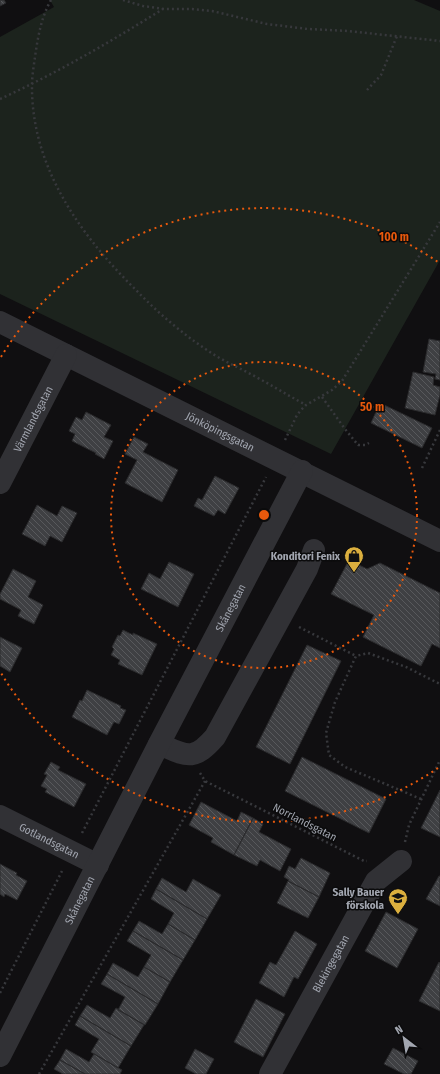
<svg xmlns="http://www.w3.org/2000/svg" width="440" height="1074" viewBox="0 0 440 1074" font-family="'Fira Sans Condensed',sans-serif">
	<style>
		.park { fill: #1c231d }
		.building { fill: url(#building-back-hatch); stroke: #2a2a2c }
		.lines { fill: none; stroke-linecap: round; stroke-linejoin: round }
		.path { stroke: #37383c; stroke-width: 2.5; stroke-dasharray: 2 3; stroke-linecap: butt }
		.minor { stroke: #313135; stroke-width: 22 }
		.ring { fill: none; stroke: #e8590c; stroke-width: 2; stroke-dasharray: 2 4 }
		.labels { text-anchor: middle; stroke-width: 3; stroke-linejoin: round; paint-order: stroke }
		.street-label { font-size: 11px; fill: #a2a6b0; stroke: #0b0b0c }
		.poi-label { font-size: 11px; font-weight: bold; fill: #a2a6b0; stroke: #0b0b0c; text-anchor: end }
		.centre { fill: #e8590c; stroke: #0b0b0c; stroke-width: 2 }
		.ring-label { font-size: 12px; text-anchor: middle; font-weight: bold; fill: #e8590c; stroke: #0b0b0c; stroke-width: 3; stroke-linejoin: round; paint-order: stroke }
	</style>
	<defs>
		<pattern id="building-back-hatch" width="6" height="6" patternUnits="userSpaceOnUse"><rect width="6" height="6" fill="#3f4043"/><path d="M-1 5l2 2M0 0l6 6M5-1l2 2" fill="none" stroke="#58595c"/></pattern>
	</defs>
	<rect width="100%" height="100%" fill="#100f11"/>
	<path class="park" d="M50 0H414L440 11V260L331 454 0 294V37L54 7Z"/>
	<path class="building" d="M0 0H4L6 3 0 6Z
		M429 339 440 341V380L435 379 436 374 423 372Z
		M413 372 434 377 433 385 440 387V395L435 415 405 408Z
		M380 403 432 428 422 448 371 423Z
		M86 412 111 425 104 437 113 441 104 459 95 454 96 453 72 441 75 434 69 431 76 417 82 420Z
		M134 437 148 444 143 452 178 470 162 502 125 483 137 460 125 454Z
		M215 476 239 488 225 514 218 510 214 516 194 506 198 498 202 500Z
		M37 505 57 516 62 506 77 513 62 542 50 536 45 546 22 534Z
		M349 560 367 569 380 563 440 593V648L432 644 421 666 363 637 374 615 331 594Z
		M169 562 194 574 178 607 141 589 149 573 160 579Z
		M13 569 36 581 28 597 43 605 34 624 18 616 21 610 0 599V594Z
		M123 630 133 635V633L157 644 142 675 118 664 120 660 111 655 114 649 112 647 118 635 120 636Z
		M0 637 22 648 10 672 0 666Z
		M307 645 341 661 290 764 256 747Z
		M87 690 121 706 120 708 126 710 119 724 114 722 107 735 72 717 80 700 82 701Z
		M302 757 386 799 369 833 285 791Z
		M51 762 60 767 58 770 86 784 74 807 45 792 47 789 41 786 47 775 44 774Z
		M440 790V837L421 828Z
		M201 802 237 821 241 812 253 818 234 855 211 842 213 838 189 825Z
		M253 818 263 824 259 832 291 849 280 871 260 860 257 866 234 855Z
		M301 858 330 873 319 897 288 881 289 880 284 877 289 866 295 869Z
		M0 864 17 873 16 875 27 881 17 900 5 894 4 897 0 894Z
		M439 876H440V906L426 899Z
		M162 878 186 892 193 879 221 895 207 919 156 889Z
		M288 881 319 897 308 918 277 903Z
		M156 889 207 919 195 940 168 924 174 913 151 899Z
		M386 912 418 929 397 968 365 951Z
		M139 921 162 934 168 924 195 940 183 960 133 931Z
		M133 931 183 960 170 982 144 967 151 955 127 941Z
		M295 931 317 944 298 979 294 977 284 997 259 983 270 962 276 965Z
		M439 962 440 963V1011L419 1001Z
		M113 963 138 977 144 967 170 982 158 1004 107 974Z
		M107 974 158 1004 145 1025 118 1010 125 997 101 984Z
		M256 999 285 1014 263 1057 234 1042Z
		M87 1005 110 1018 116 1008 144 1025 131 1046 80 1016Z
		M80 1016 131 1046 118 1068 91 1052 99 1039 75 1025Z
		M393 1048 418 1061 411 1074H404L384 1064Z
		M66 1049 89 1062 94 1054 122 1070 120 1074H85L60 1060Z
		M195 1049 214 1059 206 1074H196L185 1068Z
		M60 1060 85 1074H63L54 1069Z"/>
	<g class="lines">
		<path class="path" d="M51 0C40 19 37 43 34 64 33 71 32 78 32 85 31 167 81 236 136 290 159 314 185 336 213 354 227 363 242 369 256 377 273 386 289 396 306 405
			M123 0 143 6 164 9H192L212 11 267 24 308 29 348 31 440 41
			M367 90 381 75 397 36
			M0 99C57 73 110 42 163 9
			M322 397 345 429 358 445H365L369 443
			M285 440 297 415 301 410 306 405 332 390 342 381 440 222
			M422 468 440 430
			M299 627 356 656
			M200 773 205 781 364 861H367
			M421 799 345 767 329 755 326 733 335 702 356 656 368 653 406 667 440 684
			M82 833 266 477
			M405 842 409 825 440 760
			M0 993 62 871
			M39 1074 205 781"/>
		<g class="minor">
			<path id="s1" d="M0 322 440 541"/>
			<path id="s2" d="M0 483 66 355"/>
			<path d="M159 744C187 756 193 762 215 737L307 569 314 550"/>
			<path id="s3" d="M0 816 98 865"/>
			<path id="s4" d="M0 1056 159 744 302 471"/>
			<path id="s5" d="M270 1074 376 881 401 861"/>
		</g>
	</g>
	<g class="ring">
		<circle cx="264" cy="515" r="153"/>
		<path d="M438 768A307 307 0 0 1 1 673M1 357A307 307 0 0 1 438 262"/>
	</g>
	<defs>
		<symbol id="shop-pin" viewBox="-11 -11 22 30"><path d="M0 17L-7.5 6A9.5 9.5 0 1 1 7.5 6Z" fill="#dbaf3e" stroke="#0b0b0c"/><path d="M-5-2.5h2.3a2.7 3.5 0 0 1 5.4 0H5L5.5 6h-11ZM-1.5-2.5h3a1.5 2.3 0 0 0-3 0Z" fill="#111"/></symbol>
		<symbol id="school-pin" viewBox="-11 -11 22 30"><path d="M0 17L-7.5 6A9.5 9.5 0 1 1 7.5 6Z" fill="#dbaf3e" stroke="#0b0b0c"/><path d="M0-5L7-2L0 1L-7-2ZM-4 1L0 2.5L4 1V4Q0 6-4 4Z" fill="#111"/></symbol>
	</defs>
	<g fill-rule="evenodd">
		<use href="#shop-pin" x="343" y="545" width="22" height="30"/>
		<use href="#school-pin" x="387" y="887" width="22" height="30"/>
	</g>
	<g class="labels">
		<g class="street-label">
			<text dy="4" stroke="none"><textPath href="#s2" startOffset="72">Värmlandsgatan</textPath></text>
			<text dy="4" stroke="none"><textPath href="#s1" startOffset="246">Jönköpingsgatan</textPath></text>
			<text dy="4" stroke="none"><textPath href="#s4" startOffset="504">Skånegatan</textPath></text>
			<text transform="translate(305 822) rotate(27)" y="4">Norrlandsgatan</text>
			<text dy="4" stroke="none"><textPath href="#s3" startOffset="55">Gotlandsgatan</textPath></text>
			<text dy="4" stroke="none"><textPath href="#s4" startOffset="175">Skånegatan</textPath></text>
			<text dy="4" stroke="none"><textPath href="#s5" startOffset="126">Blekingegatan</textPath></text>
		</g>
		<g class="poi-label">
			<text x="340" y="560">Konditori Fenix</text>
			<text x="384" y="896">Sally Bauer<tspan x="384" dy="13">förskola</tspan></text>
		</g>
	</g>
	<circle cx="264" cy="515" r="6" class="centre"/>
	<g class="ring-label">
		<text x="394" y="241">100 m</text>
		<text x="372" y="411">50 m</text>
	</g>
	<g transform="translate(404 1038) rotate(329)" stroke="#0b0b0c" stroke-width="3" paint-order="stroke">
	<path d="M0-3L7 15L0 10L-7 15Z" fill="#a2a6b0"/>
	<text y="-6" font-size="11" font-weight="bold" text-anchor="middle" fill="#a2a6b0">N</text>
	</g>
</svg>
